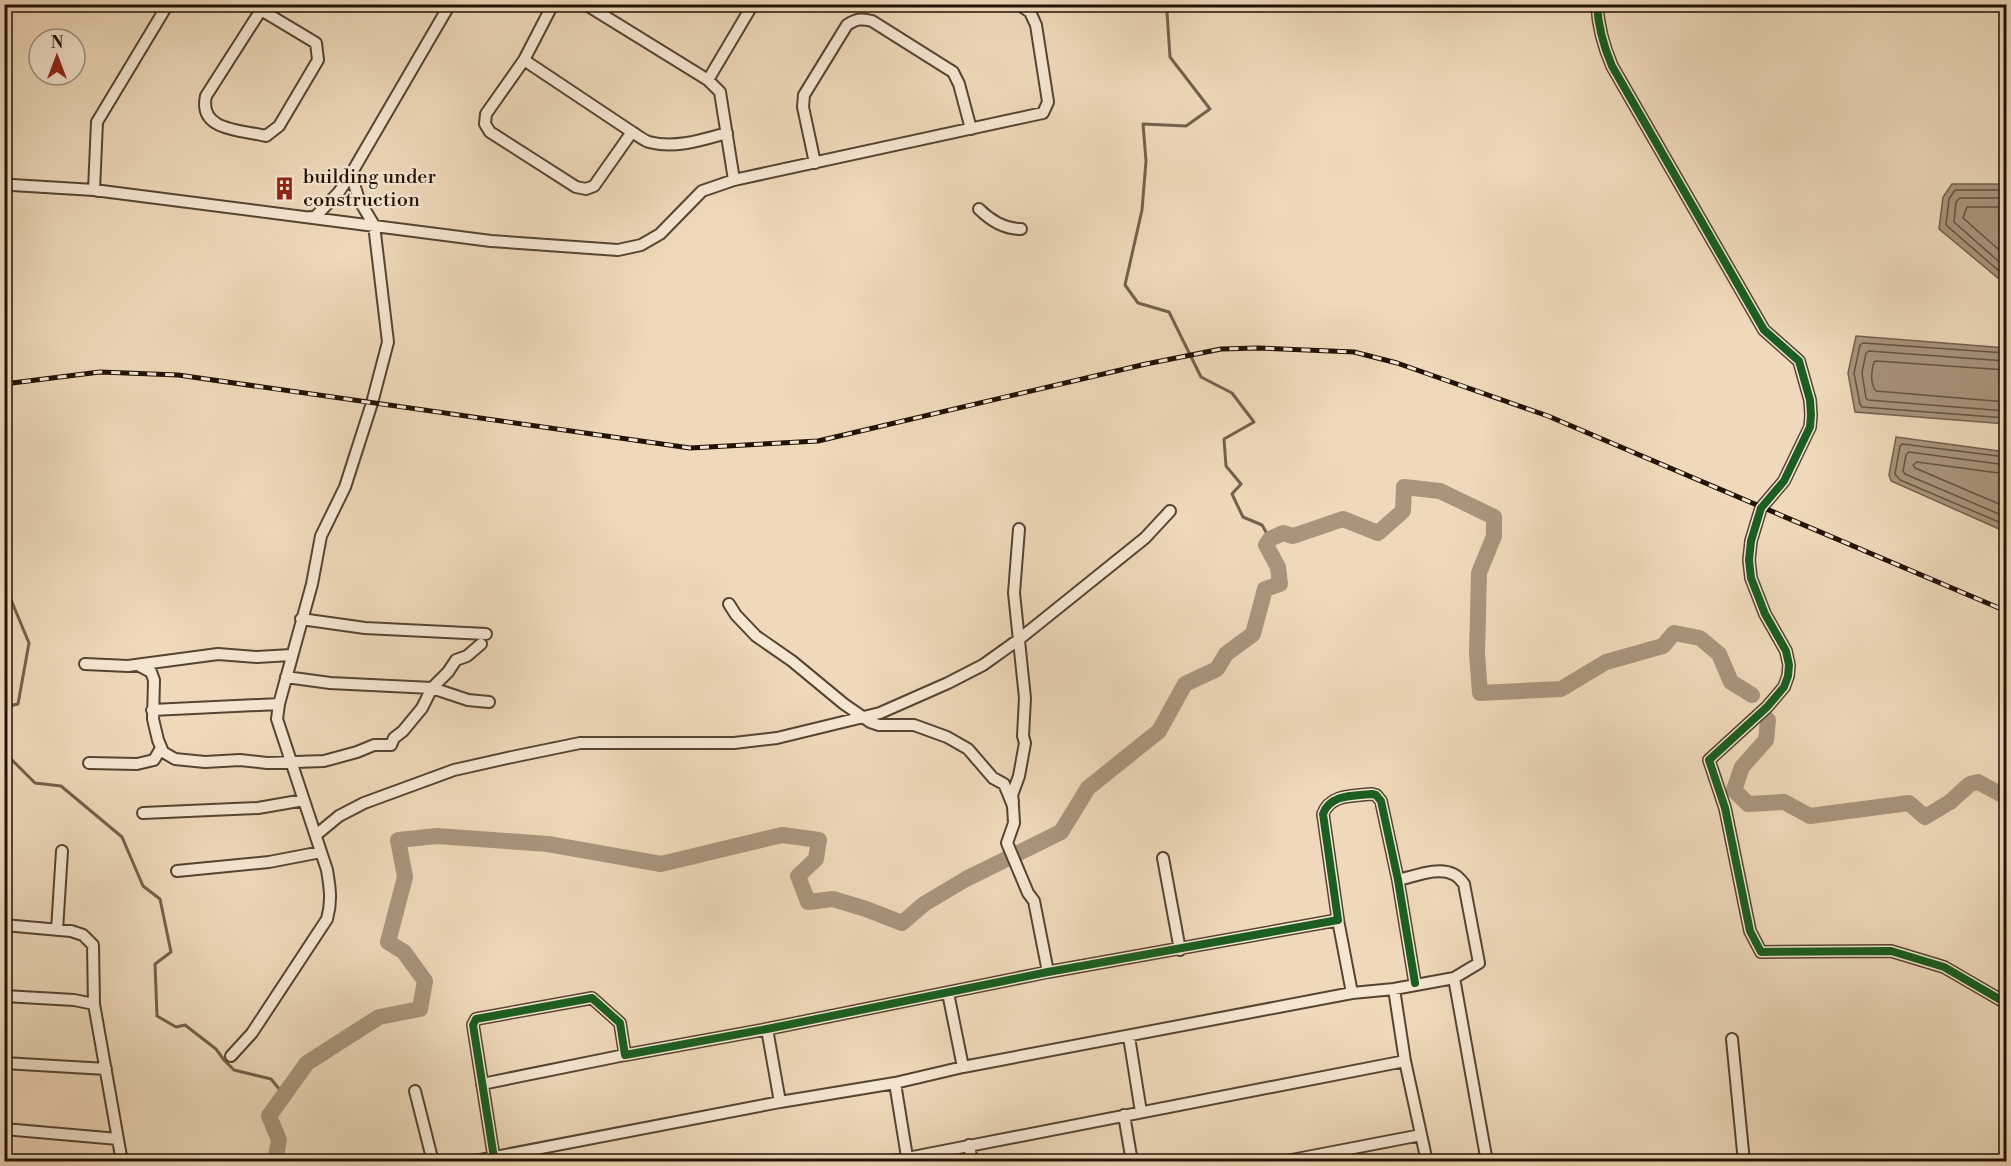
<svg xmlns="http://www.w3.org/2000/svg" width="2011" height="1166" viewBox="0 0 2011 1166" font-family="'Libre Bodoni',serif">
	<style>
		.water { fill: #a9957c; stroke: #73614c; stroke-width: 1.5 }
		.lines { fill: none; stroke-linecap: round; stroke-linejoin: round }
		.shore { stroke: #665440; stroke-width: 1.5 }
		.stream { stroke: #73614c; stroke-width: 3 }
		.river { stroke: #a9957c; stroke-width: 16 }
		.street-casing { stroke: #554432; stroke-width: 14 }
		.street { stroke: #f5e6d2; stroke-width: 10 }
		.rail-casing { stroke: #221205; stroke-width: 5 }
		.rail { stroke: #f5e6d2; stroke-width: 3; stroke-dasharray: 9; stroke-linecap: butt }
		.cycleway-casing { stroke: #f5e6d2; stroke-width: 11 }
		.cycleway { stroke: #1b5e20; stroke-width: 8 }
		.labels { text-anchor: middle; stroke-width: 4.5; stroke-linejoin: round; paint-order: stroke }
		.poi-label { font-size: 20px; fill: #221205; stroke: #f5e6d2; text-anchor: start }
	</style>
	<rect width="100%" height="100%" fill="#efd9ba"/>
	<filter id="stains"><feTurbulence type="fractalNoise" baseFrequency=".00333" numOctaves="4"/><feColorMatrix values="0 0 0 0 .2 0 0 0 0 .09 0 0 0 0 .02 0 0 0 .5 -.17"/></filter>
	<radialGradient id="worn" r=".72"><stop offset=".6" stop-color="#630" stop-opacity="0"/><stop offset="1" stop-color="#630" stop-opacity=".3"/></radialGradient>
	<path class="water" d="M1952 184H2006V282L2004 283 1939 229 1943 197Z
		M1856 336 2006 348V424L1855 412 1848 373Z
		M1896 437 2006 452V532L1891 481 1889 475Z"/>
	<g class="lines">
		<path class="shore" d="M2006 190H1955L1949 199 1946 225 2006 277
			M2006 198H1960L1956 202 1954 222 2006 268
			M2006 207H1967L1963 218 2006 256
			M2006 353 1863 343 1860 345 1854 373 1860 404 1862 407 2006 418
			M2006 361 1869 351 1866 353 1862 373 1866 398 1868 400 2006 411
			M2006 370 1876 361 1874 362C1871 372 1870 383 1876 391L2006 402
			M2006 457 1902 444 1900 446 1895 474 1900 480 2006 525
			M2006 465 1909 452 1906 455 1903 471 1905 474 2006 517
			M2006 474 1917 462 1913 465 1915 468 2006 507"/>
		<path class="stream" d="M1171 4 1167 12 1170 57 1210 109 1186 126 1143 124 1146 161 1142 210 1125 285 1138 303 1169 312 1201 377 1232 393 1254 422 1224 439 1226 466 1241 484 1232 494 1243 517 1262 525 1270 539
			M4 583 29 643 18 704 4 707
			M4 752 35 783 61 786 122 837 143 886 160 899 171 952 155 964 157 1016 176 1027 185 1025 216 1049 224 1060 234 1070 271 1079 284 1095
			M2006 794 2004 796 2006 800"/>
		<path class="river" d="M1768 720 1766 740 1742 767 1734 790 1748 804 1784 802 1810 816 1909 803 1925 817 1950 802 1970 784 1978 782 2004 796
			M275 1162 279 1140 269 1116 307 1063 379 1017 420 1009 425 981 404 952 388 942 405 877 398 840 437 836 548 844 661 864 782 835 819 840 816 859 798 876 808 902 833 899 866 909 902 923 924 904 966 879 1061 832 1088 788 1159 731 1185 684 1217 669 1226 654 1253 634 1265 589 1280 584 1278 567 1266 545 1270 539 1283 533 1293 536 1343 519 1378 533 1403 511 1404 487 1440 491 1494 517V536L1479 573 1477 654 1480 693 1561 689 1606 662 1663 646 1674 633 1700 638 1719 654 1731 682 1752 695"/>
		<defs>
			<path id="street" d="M585 4 708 80 720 92 734 180
				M1597 4C1598 27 1603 45 1612 66L1764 330 1799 361 1810 400 1811 415 1810 427 1784 481 1761 508 1751 541 1749 560 1751 578 1765 614 1786 651 1789 665 1788 676 1784 687 1767 707 1709 760 1725 808 1750 931 1761 952 1891 951 1944 967 2006 1003
				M261 10 316 43 318 60 279 126 266 136C241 130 198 131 206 96L261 10V4
				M524 60 632 132 594 186 586 189 576 187 490 132 485 124 486 114 524 60 553 4
				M708 80 753 4
				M632 132C637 135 643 140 649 142 675 149 702 140 727 133
				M815 163 803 107 804 95 847 25C856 19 861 18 872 21L953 72 959 84 971 129
				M12 185 94 190 491 241 618 250 641 245 660 234 702 191 734 180 1043 113 1048 102 1036 25 1030 12 1018 4
				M98 191 94 190 97 122 168 4
				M979 209C990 220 1005 229 1021 229
				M310 217 314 218 339 192 351 174 450 4
				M729 604 736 615 756 636 792 661 844 704 870 722 879 725H914L947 737 968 749 993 778 1004 784 1007 791 1013 806 1014 823 1007 843 1028 893 1034 901 1048 972
				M301 619 365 628 486 634
				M85 664 128 666 218 654 257 657 291 655
				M138 665 151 672 154 680 153 719 158 740 163 752 175 759 205 762 240 760 267 763 324 761 357 752 374 745H391L394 738 403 731 422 708 432 688 448 672 456 660 467 656 481 644
				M286 677 330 683 432 688 468 700 489 702
				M152 710 279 704
				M89 763 137 764 154 760 161 748
				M1013 802 1012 795 1019 776 1025 743 1023 736 1025 698 1014 593 1019 529
				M143 813 258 808 304 800
				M316 835 339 816 364 803 454 770 512 757 580 743H734L777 738 880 713 948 683 983 665 1018 640 1145 538 1170 511
				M1163 858 1180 950
				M177 871 269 862 321 852
				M1338 920 1352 993
				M4 925 71 931 83 935 93 945 94 1004 122 1162
				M57 930 62 851
				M1454 978 1487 1162
				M1394 989 1405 1061 1427 1162
				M948 993 963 1067
				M4 996 74 1000 94 1004
				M767 1029 780 1102
				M1129 1037 1141 1112
				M1732 1039 1744 1162
				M231 1056 252 1033 327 919C332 902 330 888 327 870L277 719 279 704 312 584 321 536 345 487 372 403 388 342 374 225 359 200 351 174
				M4 1063 106 1069
				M895 1083 907 1157
				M482 1084 625 1055
				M415 1091 432 1158 439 1162
				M1124 1115 1132 1162
				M4 1129 118 1139
				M969 1145 972 1162
				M494 1158 473 1025 476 1019 592 998 620 1023 625 1055 767 1029 1048 972 1338 920 1323 814C1330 794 1353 796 1372 794L1376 795 1381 801 1398 880 1415 983
				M469 1162 780 1102 895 1083 963 1067 1352 993 1394 989 1454 978 1479 963 1464 884C1461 880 1458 876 1453 874 1438 866 1413 877 1398 880
				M887 1162 1405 1061
				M1281 1162 1421 1135"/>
		</defs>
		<use href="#street" class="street-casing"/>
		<use href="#street" class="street"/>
		<defs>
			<path id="rail" d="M4 384 100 372 178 375 690 448 818 441 1146 364 1221 349 1258 348 1354 352 1397 363 1548 416 2006 611"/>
		</defs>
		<use href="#rail" class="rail-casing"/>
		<use href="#rail" class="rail"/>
		<defs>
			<path id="cycleway" d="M1597 4C1598 27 1603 45 1612 66L1764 330 1799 361 1810 400 1811 415 1810 427 1784 481 1761 508 1751 541 1749 560 1751 578 1765 614 1786 651 1789 665 1788 676 1784 687 1767 707 1709 760 1725 808 1750 931 1761 952 1891 951 1944 967 2006 1003
				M494 1158 473 1025 476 1019 592 998 620 1023 625 1055 767 1029 1048 972 1338 920 1323 814C1330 794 1353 796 1372 794L1376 795 1381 801 1398 880 1415 983"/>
		</defs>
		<use href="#cycleway" class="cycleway-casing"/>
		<use href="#cycleway" class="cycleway"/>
	</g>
	<defs>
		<symbol id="building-bare" viewBox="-9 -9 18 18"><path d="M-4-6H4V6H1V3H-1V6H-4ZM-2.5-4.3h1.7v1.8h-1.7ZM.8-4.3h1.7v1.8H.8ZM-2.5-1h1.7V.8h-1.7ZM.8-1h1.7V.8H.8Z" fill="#8f2418" stroke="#f5e6d2" stroke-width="2.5" paint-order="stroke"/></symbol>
	</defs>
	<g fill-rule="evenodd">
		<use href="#building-bare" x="268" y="172" width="33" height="33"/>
	</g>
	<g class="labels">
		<g class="poi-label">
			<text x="303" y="183">building under<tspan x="303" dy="23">construction</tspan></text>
		</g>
	</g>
	<rect width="2011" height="1166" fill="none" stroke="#efd9ba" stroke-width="24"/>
	<rect x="6" y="6" width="1999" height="1154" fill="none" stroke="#221205" stroke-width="3"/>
	<rect x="12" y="12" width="1987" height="1142" fill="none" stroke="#221205" stroke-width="1.5"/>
	<g transform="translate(57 57)"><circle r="28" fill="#f5e6d2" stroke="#a19180" stroke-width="1.5"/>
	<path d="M0-4.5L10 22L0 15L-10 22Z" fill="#8f2418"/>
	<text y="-9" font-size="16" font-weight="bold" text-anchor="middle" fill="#221205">N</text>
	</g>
	<rect width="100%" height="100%" filter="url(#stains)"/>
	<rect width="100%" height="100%" fill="url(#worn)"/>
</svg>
